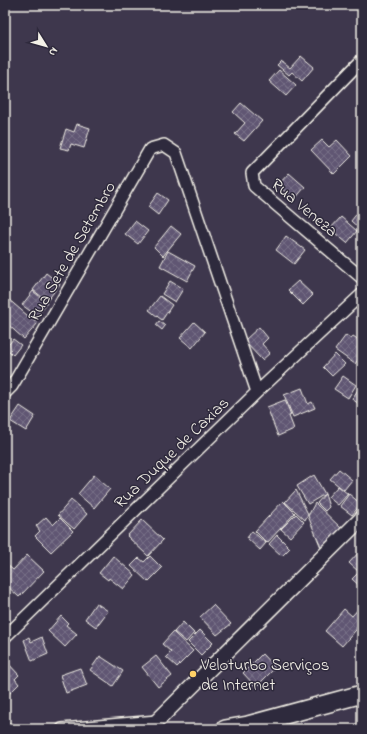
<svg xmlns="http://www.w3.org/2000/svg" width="367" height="734" viewBox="0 0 367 734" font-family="'Indie Flower',sans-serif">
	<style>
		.building { fill: url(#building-cross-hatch); stroke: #f4f1e8 }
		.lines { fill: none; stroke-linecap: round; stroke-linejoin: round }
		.minor-casing { stroke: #f4f1e8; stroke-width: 14 }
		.tertiary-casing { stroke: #f4f1e8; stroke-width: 17 }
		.primary-casing { stroke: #f4f1e8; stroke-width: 20 }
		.minor { stroke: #2f2a3d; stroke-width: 11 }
		.tertiary { stroke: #2f2a3d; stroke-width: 14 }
		.primary { stroke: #2f2a3d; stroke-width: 17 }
		.poi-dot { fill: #ffd166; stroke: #2f2a3d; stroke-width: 1.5 }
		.labels { text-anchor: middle; stroke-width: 3; stroke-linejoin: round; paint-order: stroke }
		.street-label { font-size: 17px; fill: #f4f1e8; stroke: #2f2a3d }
		.poi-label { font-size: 17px; fill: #f4f1e8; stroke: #2f2a3d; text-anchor: start }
	</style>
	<defs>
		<pattern id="building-cross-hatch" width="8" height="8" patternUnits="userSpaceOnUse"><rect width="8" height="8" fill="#605673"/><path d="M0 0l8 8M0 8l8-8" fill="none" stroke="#776f87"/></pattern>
	</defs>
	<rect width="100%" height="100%" fill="#3e374d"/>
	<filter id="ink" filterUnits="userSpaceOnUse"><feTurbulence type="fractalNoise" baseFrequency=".025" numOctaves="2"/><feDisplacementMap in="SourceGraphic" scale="8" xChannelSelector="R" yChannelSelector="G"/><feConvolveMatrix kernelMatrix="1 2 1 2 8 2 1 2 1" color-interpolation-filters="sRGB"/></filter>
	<g filter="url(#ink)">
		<path class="building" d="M301 56 314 67 302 81 292 72 289 75 277 65 281 61 290 68Z
			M279 70 296 85 286 96 269 81Z
			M241 103 262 121 244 141 235 134 245 123 233 112Z
			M77 124 90 128 84 148 71 144 69 150 60 148 66 129 74 132Z
			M322 140 329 147 337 140 352 156 334 174 311 150Z
			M289 173 305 187 294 200 278 185Z
			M158 193 168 200 158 215 148 207Z
			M362 207V231L351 221Z
			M341 217 357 231 347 243 330 229Z
			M135 221 148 231 138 244 125 234Z
			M171 226 181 234 163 256 154 247Z
			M286 236 305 250 294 264 276 250Z
			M168 251 195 266 187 281 160 266Z
			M46 273 60 284 47 301 33 290Z
			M170 281 183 289 175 302 162 294Z
			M298 281 313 295 303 305 288 290Z
			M33 291 47 303 37 316 22 305Z
			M160 296 172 305 162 320 149 310Z
			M7 298 28 316 29 315 38 323 24 339 5 322V301Z
			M159 321 165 326 162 330 156 325Z
			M194 322 205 332 192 348 180 338Z
			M259 327 268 338 262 344 270 353 262 360 244 341Z
			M362 328V337L358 334Z
			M346 335 351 339 353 336 362 342V354L355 364 335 350Z
			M13 339 21 345 13 355 6 348Z
			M335 354 345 364 332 376 323 367Z
			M343 376 356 385 348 398 334 389Z
			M302 388 308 404 312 402 315 408 293 417 284 395Z
			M359 388 362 390V406L352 399Z
			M285 400 291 415 289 416 294 429 278 436 267 407Z
			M20 406 35 416 26 431 10 421Z
			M339 469 352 480 344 490 330 479Z
			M94 475 110 489 94 508 78 494Z
			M314 475 325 494 308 504 297 486Z
			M338 486 348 494 338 505 328 497Z
			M296 490 308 514 305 520 285 502Z
			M325 494 329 507 325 511 317 503Z
			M349 494 361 504 352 515 340 506Z
			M71 500 87 514 74 529 58 515Z
			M283 501 295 513 267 543 255 531Z
			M315 503 343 530 322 550 308 516Z
			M296 514 304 522 290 537 281 529Z
			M46 517 53 525 60 518 73 531 51 552 35 536 40 531 36 526Z
			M142 520 163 540 148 556 127 536Z
			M252 531 266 543 260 550 247 538Z
			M277 535 290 548 282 556 269 544Z
			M360 551 362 553V588L352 579 359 572 349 563Z
			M27 555 44 571 19 597 5 584V563L13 570Z
			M113 556 135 575 123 589 109 578 108 580 99 573Z
			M150 556 162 568 148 582 131 566 139 558 144 562Z
			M96 603 108 611 96 627 85 619Z
			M213 605 231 624 217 635 200 617Z
			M362 605V623L342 646 325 631 344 609 352 616Z
			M61 616 68 623 66 625 77 634 65 647 48 631Z
			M183 622 194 633 186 642 174 632Z
			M200 630 213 643 201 655 188 642Z
			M173 632 193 651 177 667 166 657 171 652 162 644Z
			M29 637 31 642 42 637 48 654 32 661 24 640Z
			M262 654 275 668 256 687 243 673Z
			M100 656 123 671 113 686 90 670Z
			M156 656 172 676 158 687 142 667Z
			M7 662 19 675 15 679 19 684 6 697 5 664Z
			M80 668 87 685 66 693 60 675Z"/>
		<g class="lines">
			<defs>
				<path id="minor" d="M362 60 252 173 254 186 362 278
					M5 393 12 386 150 149 164 145 176 153 257 392
					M5 637 257 392 362 294
					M5 729H8
					M62 729 157 721"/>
				<path id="tertiary" d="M149 729 362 518"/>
				<path id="primary" d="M225 729 248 725 362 694"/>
			</defs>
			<use href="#minor" class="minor-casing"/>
			<use href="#tertiary" class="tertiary-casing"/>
			<use href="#primary" class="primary-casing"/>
			<use href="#minor" class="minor"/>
			<use href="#tertiary" class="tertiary"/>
			<use href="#primary" class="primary"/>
		</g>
	</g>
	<circle class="poi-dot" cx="193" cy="674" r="4"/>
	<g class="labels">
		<g class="street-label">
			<text transform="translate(305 207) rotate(40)" y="6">Rua Veneza</text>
			<text transform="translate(71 251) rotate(-60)" y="6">Rua Sete de Setembro</text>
			<text transform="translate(171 452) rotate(-44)" y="6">Rua Duque de Caxias</text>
		</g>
		<g class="poi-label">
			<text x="201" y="670">Veloturbo Serviços<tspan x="201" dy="20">de Internet</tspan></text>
		</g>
	</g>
	<rect width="367" height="734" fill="none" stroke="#2f2a3d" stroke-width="20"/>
	<rect x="10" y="10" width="347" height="714" fill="none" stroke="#f4f1e8" stroke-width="1.5" filter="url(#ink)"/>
	<g transform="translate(46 46) rotate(127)" stroke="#2f2a3d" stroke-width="3" paint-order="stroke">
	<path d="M0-3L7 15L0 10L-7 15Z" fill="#f4f1e8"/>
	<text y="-6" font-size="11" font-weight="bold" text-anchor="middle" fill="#f4f1e8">N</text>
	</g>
</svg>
